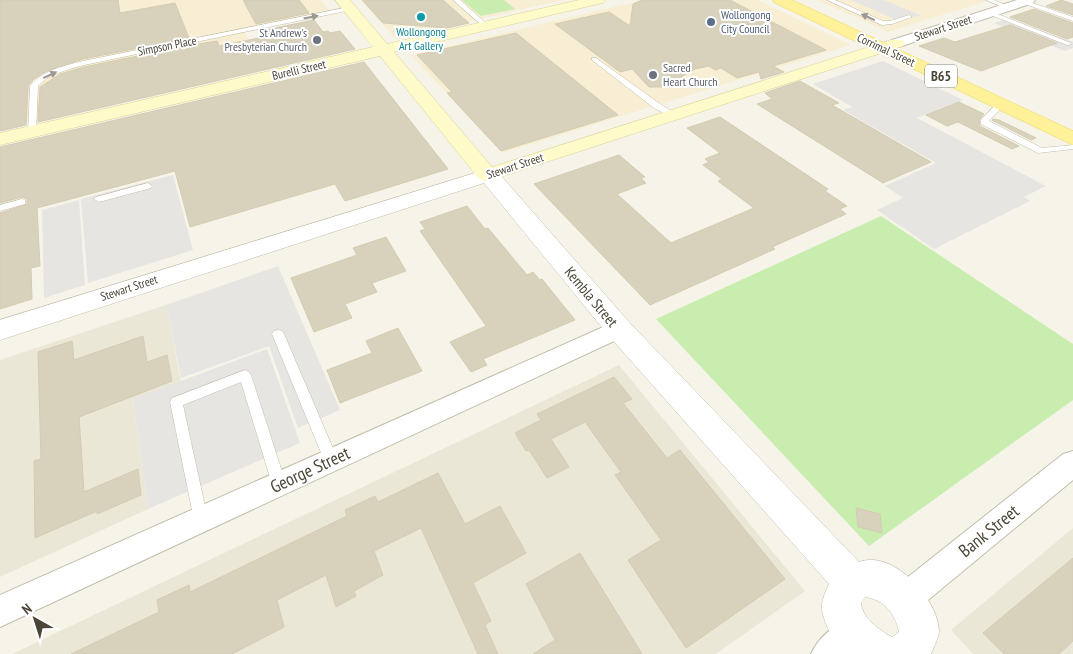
<svg xmlns="http://www.w3.org/2000/svg" width="1073" height="654" viewBox="0 0 1073 654" font-family="'PT Sans Narrow',sans-serif">
	<style>
		.residential { fill: #eae7d7 }
		.commercial { fill: #f8eed3 }
		.green { fill: #c8edaf }
		.parking { fill: #e7e5e1 }
		.building { fill: #d8d2bd; stroke: #d4cbb0 }
		.lines { fill: none; stroke-linecap: round; stroke-linejoin: round }
		.service-casing { stroke: #c2beab; stroke-width: 1 }
		.minor-casing { stroke: #c2beab; stroke-width: 2 }
		.tertiary-casing { stroke: #c2beab; stroke-width: 1 }
		.secondary-casing { stroke: #d9d196; stroke-width: 1 }
		.primary-casing { stroke: #edd760; stroke-width: 1 }
		.service { fill: #fff; fill-rule: evenodd }
		.minor { fill: #fff; fill-rule: evenodd }
		.tertiary { fill: #fff; fill-rule: evenodd }
		.secondary { fill: #fffaca; fill-rule: evenodd }
		.primary { fill: #fff199; fill-rule: evenodd }
		.oneway { fill: #9b9991 }
		.culture-dot { fill: #0f9aa8; stroke: #fff; stroke-width: 2 }
		.service-dot { fill: #5c6f8a; stroke: #fff; stroke-width: 2 }
		.worship-dot { fill: #6b7280; stroke: #fff; stroke-width: 2 }
		.labels { text-anchor: middle; stroke-width: 4; stroke-linejoin: round; paint-order: stroke }
		.far-service-label { font-size: 12px; fill: #4e5e75; stroke: #fff; text-anchor: start }
		.far-street-label { font-size: 12px; fill: #4a4537; stroke: #fff }
		.far-culture-label { font-size: 12px; fill: #0d838f; stroke: #fff }
		.far-worship-label { font-size: 12px; fill: #5b616d; stroke: #fff; text-anchor: end }
		.shield { fill: #fff; stroke: #807d73; stroke-width: 1 }
		.shield-label { font-size: 14px; font-weight: bold; fill: #4a4537 }
		.street-label { font-size: 15px; fill: #4a4537; stroke: #fff }
		.near-street-label { font-size: 18px; fill: #4a4537; stroke: #fff }
	</style>
	<rect width="100%" height="100%" fill="#f6f4e9"/>
	<path class="residential" d="M166 305 181 382 133 400 148 509 0 577V360Z
		M619 365 805 591 716 654H12Z
		M1073 528V654H973L951 630Z"/>
	<path class="commercial" d="M0 0H321L331 12 243 30 264 69 0 128Z
		M361 0H564L395 38Z
		M643 0H758L851 45 502 153 411 55Z
		M817 0H990L888 32Z"/>
	<path class="green" d="M462 0H504L515 9 481 16Z
		M881 216 1073 344V400L869 546 656 319Z"/>
	<path class="parking" d="M851 0H884L922 16 894 19Z
		M1009 18 1073 42V48L1065 51 994 23Z
		M883 61 963 100 917 118 1046 186 1024 197 1030 201 934 249 877 210 903 198 885 186 936 163 843 110 852 107 813 84Z
		M173 175 193 250 88 283 81 199Z
		M79 200 85 285 44 298 42 210Z
		M278 266 340 410 298 428 269 346 181 378 166 305Z
		M267 349 300 443 148 509 133 399Z"/>
	<path class="building" d="M0 0H118L120 13 175 3 189 38 83 59 47 71 34 79 28 86 26 125 0 131Z
		M243 0H299L309 13 256 24Z
		M362 0H443L469 23 447 28 383 23Z
		M642 0H730L826 50 773 66 784 72 761 79 759 72 737 78 721 68 715 70 709 66 695 69 664 87H649L632 69 620 72 555 24 609 12 630 26 633 4Z
		M1061 0 1073 4V15L1046 6Z
		M1034 9 1073 23V37L1067 39 1010 17Z
		M314 20 323 32 328 31 330 33 340 31 355 49 38 122 40 87 60 74 84 67 192 45 217 41 219 46 264 37 260 31Z
		M1010 25 1057 43 981 71 919 46 944 38 955 42Z
		M516 33 618 115 501 151 447 93 452 92 417 55Z
		M364 62 448 169 345 201 335 184 190 227 175 171 37 208 40 266 31 268 32 299 0 309V213L27 204V199L22 197 0 203V147Z
		M800 81 839 103 832 105 931 162 883 183 757 104 772 99 765 93Z
		M959 102 984 114 979 120 980 126 1019 146 1012 149 958 122 947 126 926 115Z
		M720 117 828 189 825 191 847 206 840 209 846 214 772 247 775 249 650 305 534 184 619 155 645 177 641 178 646 183 617 194 671 243 754 208 718 181 722 179 703 165 709 162 705 159 720 153 687 128Z
		M993 119 999 120 1036 138 1031 140 992 120Z
		M467 206 485 229 488 228 527 275 533 272 540 280 542 279 575 320 483 359 487 365 471 372 450 342 486 326 420 231 425 229 420 222Z
		M386 237 406 271 372 283 377 292 345 304 352 318 314 332 291 278 357 255 353 248Z
		M398 328 422 371 340 403 327 370 372 353 366 341Z
		M143 336 147 362 167 355 172 381 79 417 84 492 138 469 141 495 97 514V511L35 538 34 461 41 459 38 352 72 341 74 360Z
		M614 377 632 399 623 403 667 458 680 450 785 579 686 648 628 560 661 540 615 475 621 472 585 422 551 439 569 467 547 478 529 450 526 451 515 433 541 420 537 414Z
		M438 473 465 524 500 506 526 553 473 583 491 621 485 625 498 654H478L421 528 374 551 383 575 354 591 356 596 336 607 326 575 277 600 284 627 232 654H71L159 612 157 600 189 585 190 592 347 516 345 510 375 496 378 502Z
		M856 508 880 514 882 533 858 527Z
		M580 553 642 654H533L555 640 526 584Z
		M1073 558V641L1059 654H1004L983 633Z"/>
	<g class="lines">
		<defs>
			<path id="service" d="M453 0H460L488 25V27H484Z
				M827 0H835L883 21H890L909 15 912 17 892 24 882 25Z
				M986 0H994L1010 7 1005 8Z
				M1024 0 1073 17V21L1022 3 1021 2Z
				M349 7 352 9 351 10 84 65C67 70 50 73 38 86L36 132 32 134 28 132 30 86C43 70 64 66 83 61Z
				M990 11 1071 43 1072 44 1067 45 988 14 987 13Z
				M592 58H596L660 104 678 115 671 117 654 108 592 60Z
				M998 102 1005 104 989 121 1042 148 1073 145V149L1038 153 981 124V120Z
				M148 183 152 186 151 188 99 202 94 199 96 197Z
				M22 199 25 200V204L0 211V205Z
				M278 330 282 331 284 334 338 460 336 464 331 466 326 464 324 460 272 334 274 331Z
				M245 370 249 372 251 375 286 484 284 489 279 490 274 489 272 484 241 382 183 405 208 520 206 525 201 527 196 525 194 520 170 402 172 398Z"/>
			<path id="minor" d="M1017 0H1035L1033 3 902 46 897 47 890 43 892 40Z
				M619 320 627 323 630 329 627 335 0 627V595Z
				M1073 451V480L916 610 905 615 894 610 889 599 894 588 1063 454Z
				M853 617 864 622 869 633 864 644 853 654H811C819 636 836 624 853 617Z"/>
			<path id="tertiary" d="M488 169 496 170 629 322 859 562C893 549 939 599 939 632 938 639 934 647 931 654H847C835 643 821 621 822 604 823 597 826 590 829 584L609 336 484 183 0 340V320ZM865 597C884 599 896 615 899 632L892 637C879 630 862 618 861 603Z"/>
			<path id="secondary" d="M335 0H350L387 44 579 0H605L603 3 598 4 394 52 492 167 891 40H903L905 43 903 46 488 181 480 180 380 56 0 145V133L373 47Z"/>
			<path id="primary" d="M773 0H792L1073 131V145L775 3Z"/>
		</defs>
		<use href="#service" class="service-casing"/>
		<use href="#minor" class="minor-casing"/>
		<use href="#tertiary" class="tertiary-casing"/>
		<use href="#secondary" class="secondary-casing"/>
		<use href="#primary" class="primary-casing"/>
		<use href="#service" class="service"/>
		<use href="#minor" class="minor"/>
		<use href="#tertiary" class="tertiary"/>
		<use href="#secondary" class="secondary"/>
		<use href="#primary" class="primary"/>
	</g>
	<defs><path id="oneway-solid" d="M-6-.8H1V-3.2L6.5 0L1 3.2V.8H-6Z" transform="scale(1.25)"/></defs>
	<g class="oneway">
		<use href="#oneway-solid" transform="translate(311 17) rotate(-11)"/>
		<use href="#oneway-solid" transform="translate(868 17) rotate(-156)"/>
		<use href="#oneway-solid" transform="translate(50 75) rotate(-25)"/>
	</g>
	<circle class="culture-dot" cx="421" cy="17" r="5"/>
	<circle class="service-dot" cx="711" cy="22" r="5"/>
	<g class="worship-dot">
		<circle cx="317" cy="40" r="5"/>
		<circle cx="653" cy="75" r="5"/>
	</g>
	<g class="labels">
		<g class="far-service-label">
			<text x="721" y="19">Wollongong<tspan x="721" dy="14">City Council</tspan></text>
		</g>
		<g class="far-street-label">
			<text transform="translate(943 28) rotate(-18)" y="4">Stewart Street</text>
			<text transform="translate(167 46) rotate(-11)" y="4">Simpson Place</text>
			<text transform="translate(886 50) rotate(25)" y="4">Corrimal Street</text>
			<text transform="translate(299 70) rotate(-13)" y="4">Burelli Street</text>
			<text transform="translate(515 166) rotate(-18)" y="4">Stewart Street</text>
			<text transform="translate(129 288) rotate(-18)" y="4">Stewart Street</text>
		</g>
		<g class="far-culture-label">
			<text x="421" y="36">Wollongong<tspan x="421" dy="14">Art Gallery</tspan></text>
		</g>
		<g class="far-worship-label">
			<text x="307" y="37">St Andrew's<tspan x="307" dy="14">Presbyterian Church</tspan></text>
			<text x="663" y="72" text-anchor="start">Sacred<tspan x="663" dy="14">Heart Church</tspan></text>
		</g>
		<rect class="shield" x="925" y="64.5" width="32" height="23" rx="4"/>
		<g class="shield-label">
			<text x="941" y="81">B65</text>
		</g>
		<g class="street-label">
			<text transform="translate(591 297) rotate(50)" y="5">Kembla Street</text>
		</g>
		<g class="near-street-label">
			<text transform="translate(310 470) rotate(-25)" y="6">George Street</text>
			<text transform="translate(989 531) rotate(-39)" y="6">Bank Street</text>
		</g>
	</g>
	<g transform="translate(35 619) rotate(321)" stroke="#ffffff" stroke-width="4" paint-order="stroke">
	<path d="M0-4L9 19L0 12L-9 19Z" fill="#4a4537"/>
	<text y="-8" font-size="14" font-weight="bold" text-anchor="middle" fill="#4a4537">N</text>
	</g>
</svg>
